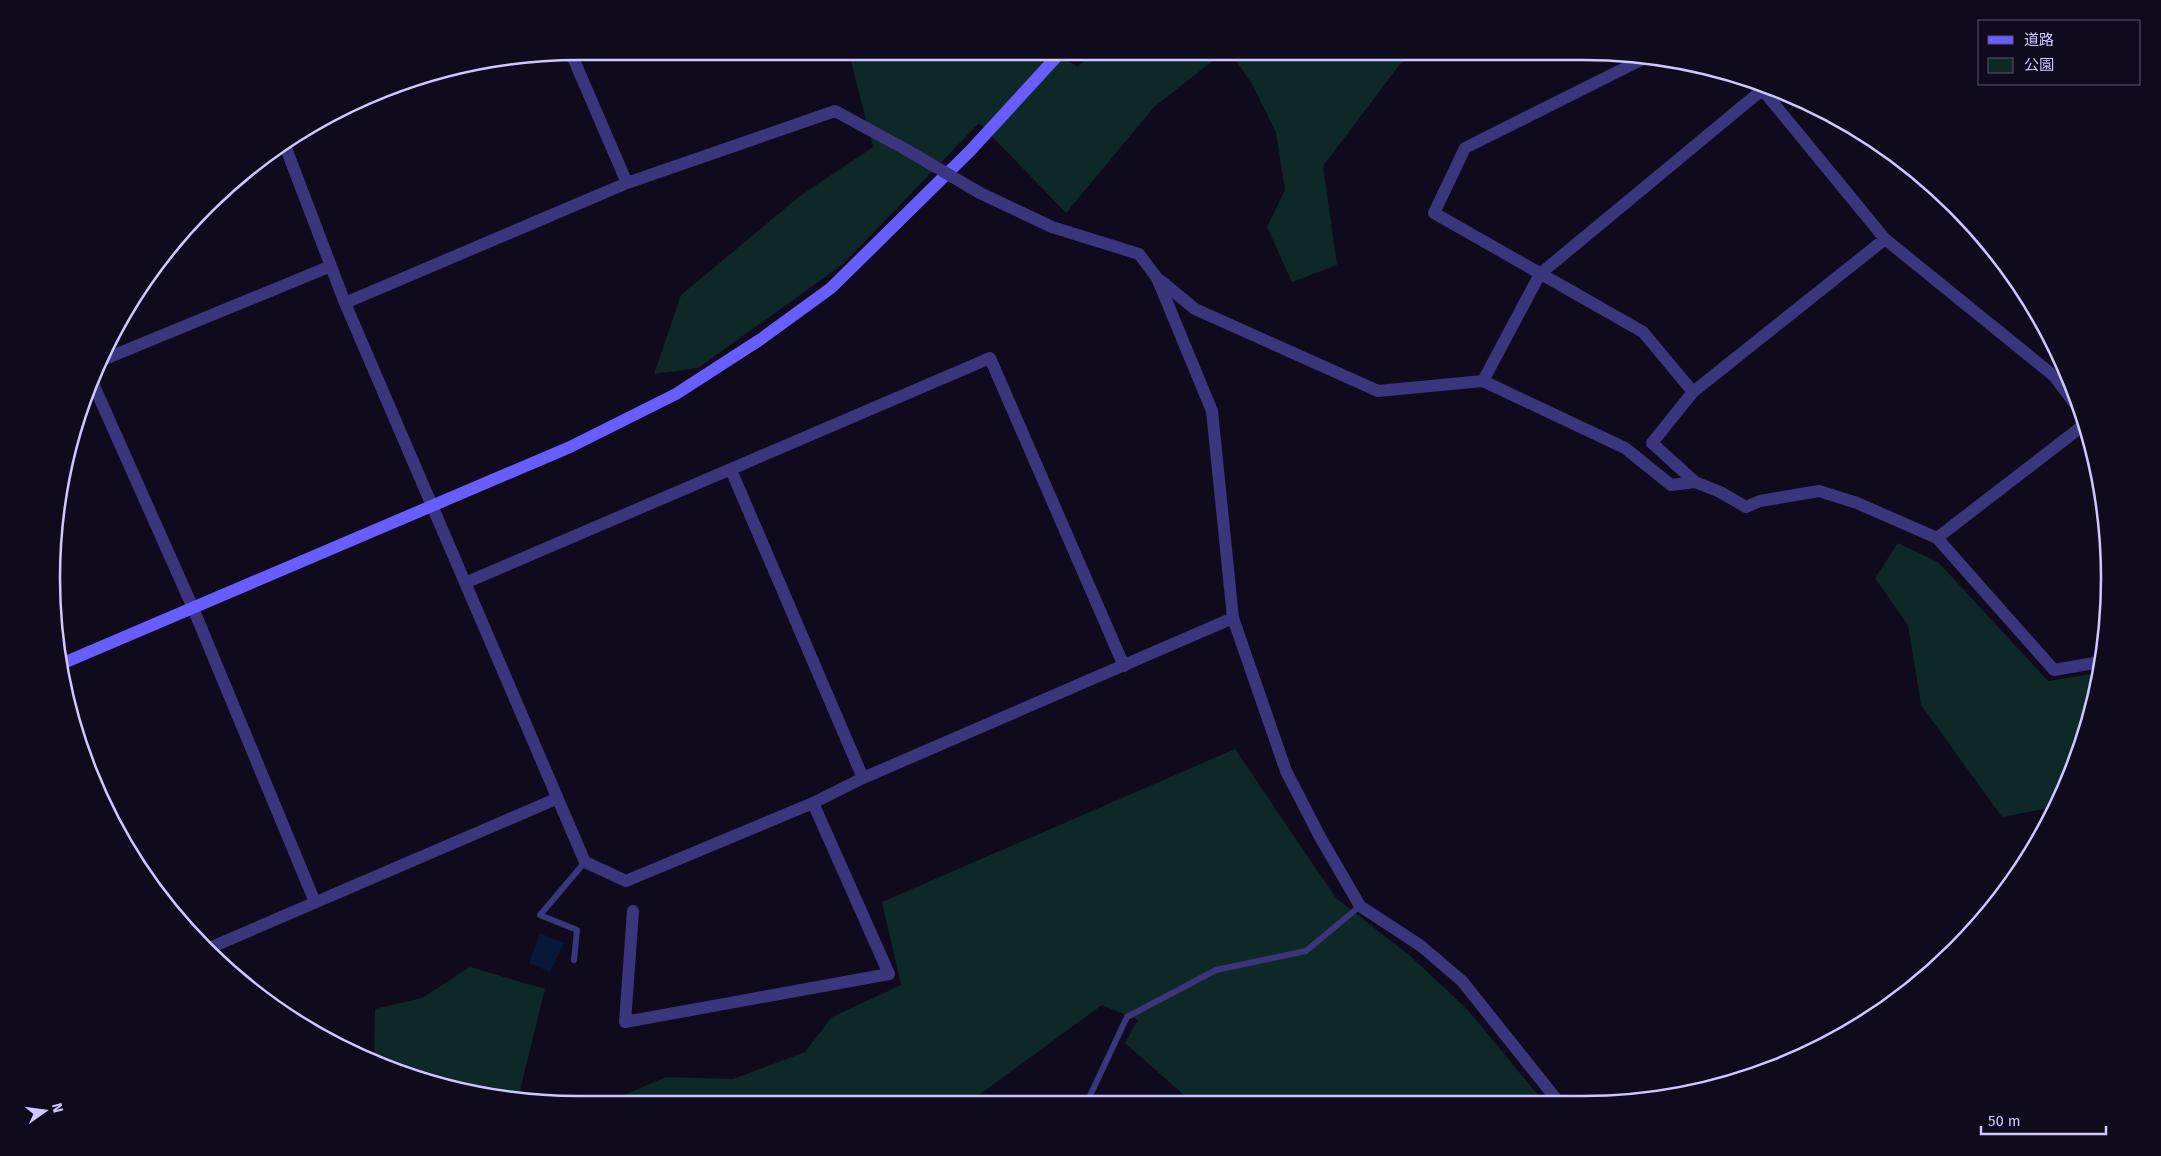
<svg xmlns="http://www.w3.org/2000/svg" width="2161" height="1156" viewBox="0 0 2161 1156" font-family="'Fira Sans','Noto Sans JP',sans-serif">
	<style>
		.green { fill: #0e2727 }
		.water { fill: #071839 }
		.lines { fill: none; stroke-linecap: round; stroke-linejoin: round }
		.lane { stroke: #3a357d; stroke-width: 6 }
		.street { stroke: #3a357d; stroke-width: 12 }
		.secondary { stroke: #685eff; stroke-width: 12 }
		.street-bridge { stroke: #3a357d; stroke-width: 12 }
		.rim { fill: none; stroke: #cfc7ff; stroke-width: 2.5 }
	</style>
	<rect width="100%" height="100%" fill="#0f0b1d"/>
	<path class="green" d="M843 52H1055L1078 67 1091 52H1224L1154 107 1066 213 979 123 842 265 698 368 654 374 681 295 800 196 873 147 850 58Z
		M1230 52H1422L1400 64 1323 166 1337 265 1292 282 1267 227 1285 190 1276 132 1252 84Z
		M1898 543 1938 562 2048 681 2099 673 2092 715 2073 764 2049 808 2002 817 1921 705 1908 625 1875 578Z
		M1235 749 1336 898 1409 955 1467 1009 1543 1101 1192 1102 1125 1043 1138 1020 1102 1005 969 1102 605 1103 666 1077 733 1079 805 1052 832 1017 901 985 882 902Z
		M470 967 545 989 518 1099 441 1087 374 1061 375 1009 422 998Z"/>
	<path class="water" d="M540 933 564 943 550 972 529 963Z"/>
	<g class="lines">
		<path class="lane" d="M574 960 577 930 540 915 585 862
			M1087 1102 1127 1017 1216 970 1306 951 1360 906"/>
		<path class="street" d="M567 52 574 60 627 183
			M1647 57 1465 148 1434 213 1643 332 1693 392
			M1757 83 1885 239 2054 376 2084 416
			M284 143 345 303 585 862 626 881 813 803 863 778 1233 618
			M980 193 1052 227 1139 254 1157 278 1212 411 1233 618 1286 771 1320 837 1360 906 1421 946 1462 981 1557 1100
			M1885 239 1693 392 1652 443 1695 482 1720 492 1746 507 1760 501 1819 491 1857 503 1937 538 2054 670 2100 662
			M1161 281 1195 309 1378 391 1483 381 1625 448 1671 485 1695 482
			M345 303 627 183 835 111 905 149
			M100 361 331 266
			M91 379 193 608 315 902
			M1483 381 1540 274 1762 90
			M731 470 863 778
			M1937 538 2085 424
			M465 583 990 358 1124 666
			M633 911 625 1022 889 974 813 803
			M207 949 556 799"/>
		<path class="secondary" d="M61 664 570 447 676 394 761 339 831 288 970 151 1061 52"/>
		<path class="street-bridge" d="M905 149 980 193"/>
	</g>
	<path d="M0 0H2161V1156H0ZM578 60H1583A518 518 0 0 1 2101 578V578A518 518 0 0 1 1583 1096H578A518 518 0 0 1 60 578V578A518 518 0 0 1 578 60Z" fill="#0f0b1d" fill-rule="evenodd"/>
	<path class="rim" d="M578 60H1583A518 518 0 0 1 2101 578V578A518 518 0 0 1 1583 1096H578A518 518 0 0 1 60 578V578A518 518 0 0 1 578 60Z"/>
	<rect x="1978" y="20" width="162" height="65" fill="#0f0b1d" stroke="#5c5677"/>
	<rect x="1988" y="36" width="25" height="8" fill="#685eff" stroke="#5c5677"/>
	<text x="2024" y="45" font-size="15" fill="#cfc7ff">道路</text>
	<rect x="1988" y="58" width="25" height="15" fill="#0e2727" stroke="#5c5677"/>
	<text x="2024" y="70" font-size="15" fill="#cfc7ff">公園</text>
	<g transform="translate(45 1111) rotate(76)" stroke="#0f0b1d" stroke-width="4" paint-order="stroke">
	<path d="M0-4L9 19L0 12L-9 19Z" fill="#cfc7ff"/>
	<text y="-8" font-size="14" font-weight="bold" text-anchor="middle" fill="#cfc7ff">N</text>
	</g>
	<path d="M1981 1126v8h125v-8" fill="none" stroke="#cfc7ff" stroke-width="2.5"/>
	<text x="1988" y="1126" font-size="15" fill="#cfc7ff" stroke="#0f0b1d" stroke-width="4" paint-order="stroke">50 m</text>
</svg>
